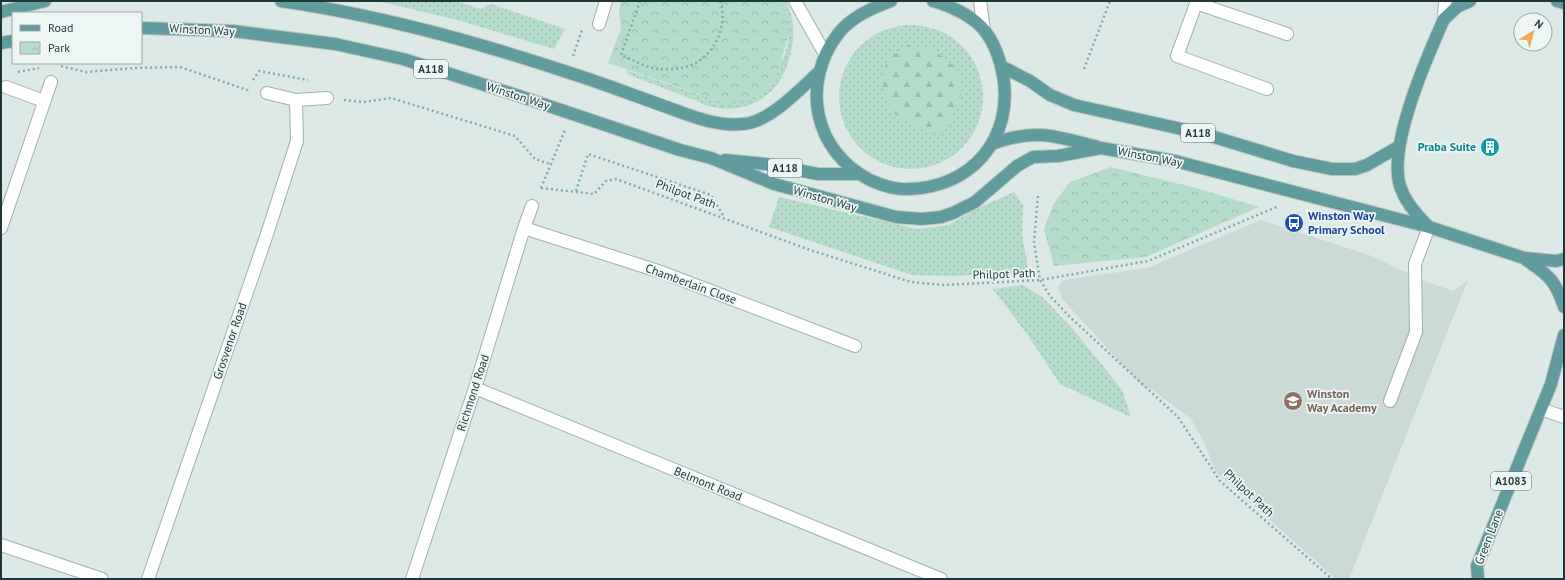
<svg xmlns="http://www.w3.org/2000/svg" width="1565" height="580" viewBox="0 0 1565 580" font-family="'PT Sans',sans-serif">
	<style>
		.built { fill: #cbd9d7 }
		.grass { fill: url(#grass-dots) }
		.forest { fill: url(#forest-firs) }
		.park { fill: url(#park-crowns) }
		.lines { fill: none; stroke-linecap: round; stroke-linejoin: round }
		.minor-casing { stroke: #a0b0af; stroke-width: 14 }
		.major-casing { stroke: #bcc3c3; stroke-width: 14 }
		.path { stroke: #7dacac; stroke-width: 2.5; stroke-dasharray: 2 3; stroke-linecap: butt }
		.minor { stroke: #fff; stroke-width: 12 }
		.major { stroke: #619b9e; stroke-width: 12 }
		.labels { text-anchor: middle; stroke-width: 3.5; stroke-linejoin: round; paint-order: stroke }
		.shield { fill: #edf6f4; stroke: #5d7070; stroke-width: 1 }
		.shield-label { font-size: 11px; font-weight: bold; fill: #1f3738 }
		.street-label { font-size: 12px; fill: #1f3738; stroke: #edf6f4 }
		.culture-label { font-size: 12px; font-weight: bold; fill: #0d838f; stroke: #edf6f4; text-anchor: end }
		.transit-label { font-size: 12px; font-weight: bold; fill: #164399; stroke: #edf6f4; text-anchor: start }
		.education-label { font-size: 12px; font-weight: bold; fill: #785e54; stroke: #edf6f4; text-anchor: start }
	</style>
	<defs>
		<pattern id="grass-dots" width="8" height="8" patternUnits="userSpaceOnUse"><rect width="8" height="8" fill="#b5dbcb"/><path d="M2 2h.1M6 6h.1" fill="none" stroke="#9bbdaf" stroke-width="1.8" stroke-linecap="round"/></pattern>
		<pattern id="forest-firs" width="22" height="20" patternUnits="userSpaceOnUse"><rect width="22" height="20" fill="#b5dbcb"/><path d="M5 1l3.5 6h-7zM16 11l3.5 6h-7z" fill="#9bbdaf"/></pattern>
		<pattern id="park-crowns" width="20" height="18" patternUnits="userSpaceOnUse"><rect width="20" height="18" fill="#b5dbcb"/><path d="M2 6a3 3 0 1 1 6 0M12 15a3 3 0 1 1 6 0" fill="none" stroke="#9bbdaf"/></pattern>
	</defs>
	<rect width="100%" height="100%" fill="#dde9e7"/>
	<path class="built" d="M1261 220 1369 255 1425 281 1453 291 1468 280 1349 579H1336L1215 471 1205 444 1191 419 1146 385 1143 387 1063 300 1058 288 1062 281 1070 279 1147 268Z"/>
	<path class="grass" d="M378 1H456L481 9 491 4 565 29 554 49 461 21Z
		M781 1H786C796 22 795 41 788 63 778 96 746 115 712 107 705 106 699 101 692 99 671 91 650 83 629 75L626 70 725 103C734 97 777 69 781 63 790 47 793 16 781 1Z
		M839 97a72 72 0 1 1 144 0a72 72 0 1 1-144 0Z
		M1014 192 1023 205 1022 235 1028 268 1024 273 950 276 912 275 769 227 779 197 917 229 949 225 974 210Z
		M1023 285 1042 297 1072 328 1098 360 1122 390 1131 417 1060 384 1027 334 993 289Z"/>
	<path class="forest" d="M908 45 934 50 953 65 962 86 959 105 949 123 939 132H925L893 113 881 83 887 60Z"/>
	<path class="park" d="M621 1H781L785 7 789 21V34L780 64 772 83 759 95 746 100 725 103 608 63 621 29 619 11Z
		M1111 167 1196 188 1259 207 1146 257 1054 266 1044 229 1054 203 1070 182Z"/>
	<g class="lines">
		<defs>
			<path id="minor" d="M795 1 825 54
				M980 1 984 30
				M1197 1 1177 56 1267 89
				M1196 3 1287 34
				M1444 19 1445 1
				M599 24 606 1
				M6 87 44 101
				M267 93 296 100
				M1 228 51 82
				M524 228 661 272 855 346
				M475 388 941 579
				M1390 401 1416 332 1415 264 1429 227
				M1541 409 1564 417
				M1 545 102 579
				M148 579 266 237 297 141 296 100 327 98
				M412 579 475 388 524 228 532 206"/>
			<path id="major" d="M281 1C378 15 474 41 567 72 599 82 630 94 661 105 687 114 714 127 743 124 770 122 799 90 819 72
				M891 1C872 8 851 17 838 34 800 84 814 152 870 180 881 185 895 190 908 189 972 188 1014 138 1003 75 1000 59 995 44 985 31 973 16 951 6 933 1
				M1557 1 1564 3
				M1 12 45 1
				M141 28 233 31 335 44 403 59 510 93 680 150 711 158 774 184 896 217 922 219 941 217 953 213 975 202 1017 166 1033 157 1058 156 1101 148 1175 161 1429 227 1524 258 1556 261 1564 259
				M1 43 13 41
				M1001 66 1030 81 1050 95 1074 105 1204 134 1293 161 1332 169H1355L1367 165 1398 147
				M992 144C1035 128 1055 136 1098 147
				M725 160 766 164 818 174H858
				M1429 227C1416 214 1403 200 1399 182 1390 141 1427 57 1444 19L1457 7 1470 1
				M1525 259C1548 275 1555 279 1564 307
				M1478 579 1477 566 1551 384 1564 335"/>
		</defs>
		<use href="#minor" class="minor-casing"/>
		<use href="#major" class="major-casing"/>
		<path class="path" d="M640 1 621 55C632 59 646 68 658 69 670 70 686 69 697 62 717 50 728 23 720 1
			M573 56 582 30
			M61 66 86 72 135 68 180 67 247 90 249 86
			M1084 69 1110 1
			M18 72 39 68
			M253 80 259 71 308 80
			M344 100 364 102 391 98 515 136 535 159 550 164
			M541 188 594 194 606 181 616 179 810 250 911 282 944 285 1040 280 1148 261 1279 206
			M541 188 565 130
			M576 191 588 154 711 195 724 217
			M1038 196 1034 242 1040 280 1050 296 1071 318 1178 417 1220 481 1332 579"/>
		<use href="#minor" class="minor"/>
		<use href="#major" class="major"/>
	</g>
	<defs>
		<symbol id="building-disc" viewBox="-11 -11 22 22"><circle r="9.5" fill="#0f9aa8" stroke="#edf6f4"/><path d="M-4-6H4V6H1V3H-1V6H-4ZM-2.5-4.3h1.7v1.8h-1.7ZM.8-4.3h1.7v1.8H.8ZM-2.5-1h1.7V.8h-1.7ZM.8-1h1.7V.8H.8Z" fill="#fff"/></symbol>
		<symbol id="bus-disc" viewBox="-11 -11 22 22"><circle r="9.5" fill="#1a4fb4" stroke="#edf6f4"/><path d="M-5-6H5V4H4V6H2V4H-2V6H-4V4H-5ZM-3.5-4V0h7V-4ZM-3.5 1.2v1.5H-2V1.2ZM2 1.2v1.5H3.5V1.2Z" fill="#fff"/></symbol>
		<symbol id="school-disc" viewBox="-11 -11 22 22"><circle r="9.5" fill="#8d6e63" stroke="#edf6f4"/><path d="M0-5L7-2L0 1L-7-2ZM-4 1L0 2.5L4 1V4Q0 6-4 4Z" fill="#fff"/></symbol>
	</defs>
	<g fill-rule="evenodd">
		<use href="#building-disc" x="1479" y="136" width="22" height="22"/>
		<use href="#bus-disc" x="1283" y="212" width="22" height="22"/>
		<use href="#school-disc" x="1282" y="390" width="22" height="22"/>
	</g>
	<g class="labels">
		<g class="shield">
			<rect x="414" y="60" width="34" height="18" rx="3"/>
			<rect x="1181" y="124" width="34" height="18" rx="3"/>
			<rect x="768" y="159" width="34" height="18" rx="3"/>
			<rect x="1491" y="472" width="40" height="18" rx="3"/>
		</g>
		<g class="shield-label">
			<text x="431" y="73">A118</text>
			<text x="1198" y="137">A118</text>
			<text x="785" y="172">A118</text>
			<text x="1511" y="485">A1083</text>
		</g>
		<g class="street-label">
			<text transform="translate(202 30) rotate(3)" y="4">Winston Way</text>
			<text transform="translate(518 96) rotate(18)" y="4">Winston Way</text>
			<text transform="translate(1150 157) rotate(11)" y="4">Winston Way</text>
			<text transform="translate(686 194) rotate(20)" y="4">Philpot Path</text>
			<text transform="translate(825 199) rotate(16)" y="4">Winston Way</text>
			<text transform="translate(1004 274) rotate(-2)" y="4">Philpot Path</text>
			<text transform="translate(691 284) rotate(20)" y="4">Chamberlain Close</text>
			<text transform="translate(230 341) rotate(-71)" y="4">Grosvenor Road</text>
			<text transform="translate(473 393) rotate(-72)" y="4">Richmond Road</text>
			<text transform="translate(708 484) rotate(22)" y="4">Belmont Road</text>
			<text transform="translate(1249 493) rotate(43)" y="4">Philpot Path</text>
			<text transform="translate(1489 537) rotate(-69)" y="4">Green Lane</text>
		</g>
		<g class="culture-label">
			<text x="1476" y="151">Praba Suite</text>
		</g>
		<g class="transit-label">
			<text x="1308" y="220">Winston Way<tspan x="1308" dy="14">Primary School</tspan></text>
		</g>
		<g class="education-label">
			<text x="1307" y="398">Winston<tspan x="1307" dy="14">Way Academy</tspan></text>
		</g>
	</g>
	<rect width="1565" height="580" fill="none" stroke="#1f3738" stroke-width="4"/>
	<rect x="12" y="12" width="130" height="52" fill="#edf6f4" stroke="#9baaa9"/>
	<rect x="20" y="25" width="20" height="6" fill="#619b9e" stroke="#9baaa9"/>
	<text x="48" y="32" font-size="12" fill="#1f3738">Road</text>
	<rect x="20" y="42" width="20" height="12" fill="url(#park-crowns)" stroke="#9baaa9"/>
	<text x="48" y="52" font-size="12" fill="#1f3738">Park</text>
	<g transform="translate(1533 32) rotate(37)"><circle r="19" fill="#edf6f4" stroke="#9baaa9"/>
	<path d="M0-3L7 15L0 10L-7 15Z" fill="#f1ab53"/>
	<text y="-6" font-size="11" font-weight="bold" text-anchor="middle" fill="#1f3738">N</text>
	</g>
</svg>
